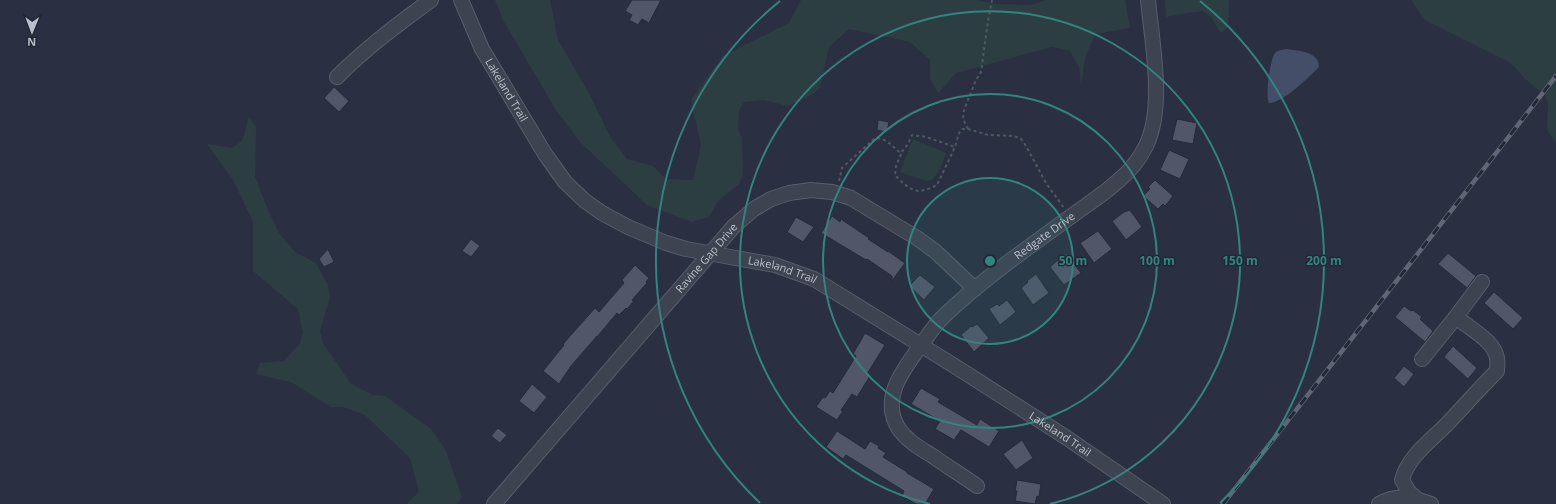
<svg xmlns="http://www.w3.org/2000/svg" width="1556" height="504" viewBox="0 0 1556 504" font-family="'Open Sans',sans-serif">
	<style>
		.green { fill: #2d3e43 }
		.water { fill: #444e69 }
		.building { fill: #515769; stroke: #252a38 }
		.lines { fill: none; stroke-linecap: round; stroke-linejoin: round }
		.minor-casing { stroke: #595e6b; stroke-width: 16 }
		.path { stroke: #4d5b60; stroke-width: 2; stroke-dasharray: 3 3; stroke-linecap: butt }
		.minor { stroke: #3e4351; stroke-width: 14 }
		.rail-casing { stroke: #616677; stroke-width: 4.5 }
		.rail { stroke: #232836; stroke-width: 3; stroke-dasharray: 9; stroke-linecap: butt }
		.ring { fill: none; stroke: #318581; stroke-width: 2 }
		.labels { text-anchor: middle; stroke-width: 3; stroke-linejoin: round; paint-order: stroke }
		.street-label { font-size: 11px; fill: #bbbfcb; stroke: #232836 }
		.centre { fill: #318581; stroke: #232836; stroke-width: 2 }
		.ring-label { font-size: 12px; text-anchor: middle; font-weight: bold; fill: #318581; stroke: #232836; stroke-width: 3; stroke-linejoin: round; paint-order: stroke }
	</style>
	<rect width="100%" height="100%" fill="#2a3041"/>
	<path class="green" d="M495 0H550L558 40 590 95 610 137 627 159 653 166 666 179 693 180 701 145 691 100 723 56 789 23 801 0H978L995 4 1032 5 1046 0H1125L1130 28 1095 34 1085 58 1081 86 1079 67 1070 51 1052 47 956 73 938 93 930 79V60L910 42 849 29 829 47 820 87 813 94 788 106 763 100 744 102 739 110 738 129 742 138 743 175 739 184 718 201 709 217 692 222 647 205 581 143 556 110 503 20Z
		M1165 0H1229L1228 27 1221 33 1211 17 1203 11 1175 15 1166 17Z
		M1411 0H1556V143L1547 130 1548 103 1545 95 1525 79 1511 63 1425 20Z
		M249 117 256 127 255 177 268 210 279 233 295 252 316 263 328 285 330 297 320 331 323 343 351 384 373 395 385 396 431 429 445 449 462 497 457 504H407L419 492 410 458 365 415 343 407H331L291 382 256 374 260 363 284 361 300 343 303 332 298 309 253 271V222L233 180 207 144 232 148 242 141Z
		M913 139 946 153 940 169 932 180 926 181 900 172Z"/>
	<path class="water" d="M1286 49C1298 51 1319 51 1319 67 1309 77 1283 103 1269 103 1265 97 1270 60 1275 53 1277 50 1283 50 1286 49Z"/>
	<path class="building" d="M632 0H661L649 23 642 19 638 25 629 20 632 15 625 11Z
		M334 87 349 101 339 112 324 98Z
		M1177 119 1197 123 1193 144 1172 140Z
		M878 120 889 122 887 132 877 130Z
		M1169 150 1189 159 1180 179 1160 170Z
		M1155 180 1173 196 1165 206 1163 204 1158 209 1143 196 1150 189 1148 187Z
		M1130 210 1142 227 1126 240 1112 221 1124 212Z
		M832 216 840 222 841 219 869 238 868 239 888 252V251L905 263 892 281V276L889 274 867 259 866 260 821 233Z
		M796 217 814 227 803 242 787 232Z
		M1098 231 1112 249 1094 263 1080 243Z
		M471 239 480 246 471 257 462 251Z
		M328 249 334 262 324 267 319 259Z
		M1066 253 1081 273 1064 285 1050 267Z
		M1448 253 1476 276 1467 288 1438 264Z
		M635 265 649 278 646 282 647 283 632 300 634 301 627 309 626 308 619 315 617 313 597 337V336L571 366 559 384 543 371 564 345 563 344 595 308 599 312 624 283 622 280Z
		M1036 274 1049 293 1033 305 1021 288 1028 282 1027 281Z
		M920 275 935 287 924 300 909 286Z
		M1494 292 1523 318 1513 329 1484 303Z
		M1007 300 1016 312 1000 325 989 309 997 304 999 306Z
		M1404 306 1411 311 1413 310 1422 317 1420 319 1433 331 1425 342 1395 317Z
		M977 324 989 338 974 352 961 335 971 326 972 327Z
		M865 333 885 345 867 374 870 376 857 397 852 394 841 410 843 411 837 420 816 407 823 397 825 398 830 391 833 393 856 356 853 354Z
		M1453 346 1477 368 1468 379 1444 357Z
		M1404 366 1414 374 1404 387 1394 378Z
		M532 384 547 397 534 413 519 401Z
		M921 388 940 399 938 402 977 425 980 419 999 431 989 447 961 430 954 440 935 429 940 421 911 404Z
		M498 428 507 435 500 443 491 436Z
		M837 431 865 449 870 441 879 446 878 448 886 453 883 457 907 472V473L934 489 925 504H916L902 496 904 491 846 455 843 459 826 447Z
		M1022 440 1033 458 1016 470 1003 454Z
		M1017 480 1041 484 1039 497 1037 496 1035 504 1015 501 1017 491H1015Z"/>
	<g class="lines">
		<defs>
			<g id="minor">
				<path id="s1" d="M461 0 482 49 545 154 565 182 585 201 602 213 628 227 666 243 686 249 775 265 814 279 953 365 1067 438 1163 504"/>
				<path d="M337 77C366 48 398 24 431 0"/>
				<path d="M1455 318 1482 282"/>
				<path id="s2" d="M977 486C963 476 948 467 934 457 922 449 908 442 899 429 880 400 902 371 919 348 927 337 935 324 945 315 985 277 1032 245 1077 212 1091 202 1105 193 1118 181 1130 171 1139 160 1146 146 1165 107 1152 43 1148 0"/>
				<path d="M1416 498 1409 492 1402 480C1408 456 1432 440 1448 423 1464 406 1480 388 1497 371 1497 367 1498 362 1497 358 1494 341 1472 330 1460 320L1455 318 1422 359"/>
				<path id="s3" d="M494 504 734 226 754 209 771 199 789 193 811 190 832 192 851 198 917 238 936 252 975 289"/>
				<path d="M1379 504C1397 494 1413 497 1431 504"/>
			</g>
		</defs>
		<use href="#minor" class="minor-casing"/>
		<path class="path" d="M968 129 963 119 964 110 976 80 981 72 988 21 992 0
			M901 154 896 166 895 175C900 181 910 190 918 191 924 191 931 188 937 185L955 147
			M839 181 842 168 875 138C887 138 892 147 901 153L908 144 912 135 926 137 955 147 959 133 962 129H968L988 135 1014 136 1021 139 1026 146 1046 183 1064 208"/>
		<use href="#minor" class="minor"/>
		<defs>
			<path id="rail" d="M1223 504 1556 76"/>
		</defs>
		<use href="#rail" class="rail-casing"/>
		<use href="#rail" class="rail"/>
	</g>
	<circle cx="990" cy="261" r="83" fill="#318581" fill-opacity=".12"/>
	<g class="ring">
		<circle cx="990" cy="261" r="83"/>
		<circle cx="990" cy="261" r="167"/>
		<path d="M930 504A250 250 0 1 1 1050 504"/>
		<path d="M760 503A334 334 0 0 1 780 1M1200 1A334 334 0 0 1 1220 503"/>
	</g>
	<g class="labels">
		<g class="street-label">
			<text dy="4" stroke="none"><textPath href="#s1" startOffset="101">Lakeland Trail</textPath></text>
			<text dy="4" stroke="none"><textPath href="#s2" startOffset="356">Redgate Drive</textPath></text>
			<text dy="4" stroke="none"><textPath href="#s3" startOffset="325">Ravine Gap Drive</textPath></text>
			<text dy="4" stroke="none"><textPath href="#s1" startOffset="449">Lakeland Trail</textPath></text>
			<text dy="4" stroke="none"><textPath href="#s1" startOffset="773">Lakeland Trail</textPath></text>
		</g>
	</g>
	<circle cx="990" cy="261" r="6" class="centre"/>
	<g class="ring-label">
		<text x="1073" y="265">50 m</text>
		<text x="1157" y="265">100 m</text>
		<text x="1240" y="265">150 m</text>
		<text x="1324" y="265">200 m</text>
	</g>
	<g transform="translate(32 32) rotate(181)" stroke="#232836" stroke-width="3" paint-order="stroke">
	<path d="M0-3L7 15L0 10L-7 15Z" fill="#bbbfcb"/>
	<text y="-6" font-size="11" font-weight="bold" text-anchor="middle" fill="#bbbfcb">N</text>
	</g>
</svg>
